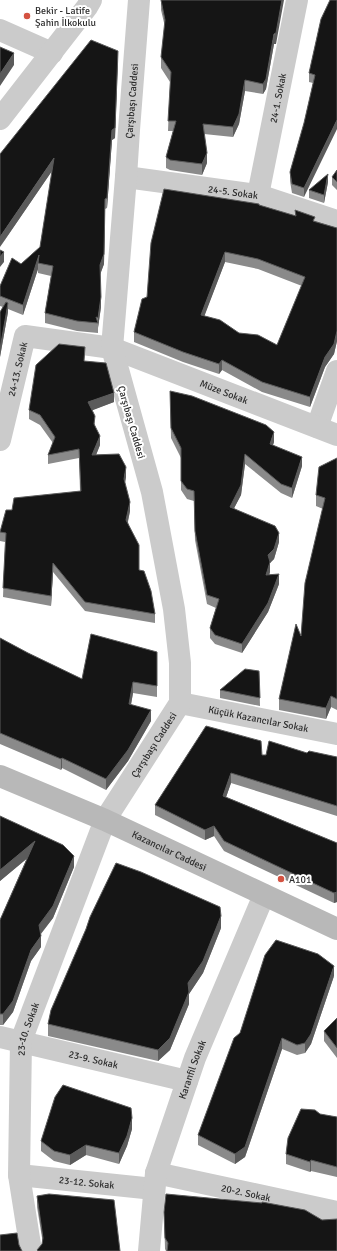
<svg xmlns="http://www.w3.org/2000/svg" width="337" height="1251" viewBox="0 0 337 1251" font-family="Signika,sans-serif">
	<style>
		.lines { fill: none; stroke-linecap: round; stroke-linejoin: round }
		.minor { stroke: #cbcbcb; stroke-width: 22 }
		.secondary { stroke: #b8b8b8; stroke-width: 22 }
		.wall { fill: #8a8a8a; fill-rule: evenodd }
		.shaded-wall { fill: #5b5b5b }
		.building { fill: #151515; stroke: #5b5b5b; fill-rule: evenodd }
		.poi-dot { fill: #d45241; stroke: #fff; stroke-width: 1.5 }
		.labels { text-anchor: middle; stroke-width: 4; stroke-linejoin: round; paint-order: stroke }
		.poi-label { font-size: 10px; fill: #2e2e2e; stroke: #fff; text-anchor: start }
		.street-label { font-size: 10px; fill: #2e2e2e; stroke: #fff }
	</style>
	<rect width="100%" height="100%" fill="#fff"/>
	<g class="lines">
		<g class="minor">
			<path d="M0 30 52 53"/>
			<path d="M0 119 87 7 91 0"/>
			<path id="s1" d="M126 177 258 195 337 221"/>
			<path id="s2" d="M258 195 297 0"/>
			<path d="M317 427 337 371"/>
			<path id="s3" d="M0 440 25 336 112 348 337 435"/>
			<path id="s4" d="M180 703 337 734"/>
			<path id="s5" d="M0 1037 187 1081"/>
			<path id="s6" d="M156 1173 337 1212"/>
			<path id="s7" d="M19 1175 154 1189"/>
			<path id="s8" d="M31 1251 19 1175 21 1041 105 820 180 703V663L174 609 152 492 112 348 126 177 129 130 139 0"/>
			<path id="s9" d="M149 1251 156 1173 195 1058 264 895"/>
		</g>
		<path class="secondary" id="s10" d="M0 776 105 820 337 929"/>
	</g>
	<path class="wall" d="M161 0 276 44H274L266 89 263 94 245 91 239 124 233 137 204 134 207 163 202 175 170 170 166 168V157L173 131H168L170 82 161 68V57L165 27 161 10Z
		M321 19 304 197 292 193 290 181V172L304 123 313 83 309 82V73Z
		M118 61 115 138 112 140 107 208 105 209 104 264 100 274 101 307 98 327V333L77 331 45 323V313L51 276 38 273V269L23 315 8 309V312L0 357V312L3 307 0 306V286L21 264 40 247 52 171 0 247Z
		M337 170V190L332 185V177Z
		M328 182 324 203 309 198V190Z
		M259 205 295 216V210L315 221 337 228V341L334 354 325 367 310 407 262 392 222 370 219 374 183 362 134 342V332L147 297ZM225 262 258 269 302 286 277 345 239 333 204 316Z
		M84 361 114 402 92 410 95 426 100 445 96 455 126 477 125 483 130 511 128 522 139 570 155 614V623L85 611 53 572 51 606 3 597 5 542 0 541V532L12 510 80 491 79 458 48 464V455L53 443 40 425 29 419V410Z
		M170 391 274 442 273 445 302 466 292 498 281 493 245 464 241 495 234 508 279 542 274 559 270 563V572L269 575 279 584 268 612 242 653 215 644 210 638V628L216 608 207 604 195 540 194 501 187 499 181 490V458L171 438Z
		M337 458V710L331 707 326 719 279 710V699L301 636 323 509 316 506V495Z
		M0 638 28 653 82 679 157 652V697L133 693 131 705 151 721 128 761 106 790 62 768 61 770 0 744Z
		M259 671 260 706 220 698V690Z
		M307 753 337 757V816L231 783 226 797 337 843V902L334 903 224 851 214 836 205 840 155 815V805L262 755H266Z
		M0 816 74 867 53 918 41 934V947L31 961 13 1012 3 1025H0V920L27 858 0 881Z
		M221 928 203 973 189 994V1004L170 1050 158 1061 48 1036V1024Z
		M334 976 311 1044 305 1053 297 1055 282 1049 245 1157 235 1164 198 1145V1135Z
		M337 1018V1058L324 1041V1031Z
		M320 1114 337 1117V1177L311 1171 310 1172 286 1164V1154Z
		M132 1129 127 1146 119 1164 86 1155 70 1165 54 1161 41 1151V1141Z
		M37 1196 114 1200 43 1244 37 1207Z
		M164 1212 337 1251H166L165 1249Z"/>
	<path class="shaded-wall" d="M282 0H284L276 44H274L266 89 263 94V84Z
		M118 51 115 138 112 140 107 208V198Z
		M14 53V65L0 86V74Z
		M245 80V91L239 124 233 137V127Z
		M337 120V129L304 197V188Z
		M207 153V163L202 175V164Z
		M54 158V168L0 247V237Z
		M328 174V182L324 203V195Z
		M105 199 104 264 100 275V265Z
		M4 252V262L0 267V257Z
		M225 252V262L201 325V315Z
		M39 255 38 263V269L23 315V305Z
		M101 297V307L98 328V318Z
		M8 303V312L0 357V349Z
		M337 331V341L334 354 325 367 310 407V397L325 357Z
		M222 360V370L219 374V364Z
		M114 393V402L88 412V402Z
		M274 432V442L270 453V444Z
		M100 436V445L92 465V455Z
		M245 454V464L241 495 230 516V507Z
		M302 457V466L292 498V488Z
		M126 467V477L124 488V479Z
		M130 502V511L126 529V520Z
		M279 533V542L274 559 270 563V572L266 585 268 555Z
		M53 563V572L51 606V596Z
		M279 574V584L268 612 242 653V644Z
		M133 682V693L129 715V704Z
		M331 696V707L326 719V708Z
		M151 710V721L128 761 106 790V779Z
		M62 758V768L61 770V759Z
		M231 773V783L223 806V796Z
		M214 826V836L205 840V830Z
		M35 841V852L0 881V870Z
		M74 856V867L53 918 39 936V925Z
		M337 892V902L334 903V893Z
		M221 916V928L203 973 189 994V1004L170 1050 158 1061V1050L188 983Z
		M41 936V947L31 961 13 1012 3 1025V1014L31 950Z
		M334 966V976L311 1044 305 1053V1043Z
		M282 1038V1049L245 1157 235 1164V1154Z
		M132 1118V1129L127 1146 119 1164V1153Z
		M86 1145V1155L70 1165V1155Z
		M311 1160V1171L310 1172V1162Z"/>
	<path class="building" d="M161 0H282L276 33 274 34 266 79 263 84 245 80 239 114 233 127 203 124 207 153 202 164 170 160 166 157 176 121H168L171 72 161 57 165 20Z
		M330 0H337V120L304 188 292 184 290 172 304 123 315 75 309 73 321 19Z
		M91 40 118 51 115 128 112 130 107 198 105 199 104 254 100 265 101 297 98 318 96 317 98 323 77 321 45 313 53 266 38 263 39 255 23 305 0 296V286L12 258 21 264 40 247 54 158 0 237V154Z
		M0 47 14 53 0 74Z
		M337 170V182L332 177Z
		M328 174 324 195 309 190Z
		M164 189 259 204V205L296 216 295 210 315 217 313 221 337 228V331L334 344 325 357 310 397 262 382 222 360 219 364 183 352 134 332 142 299 147 297 151 243ZM225 252 258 259 305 277 277 345 258 335 239 333 220 320 201 315Z
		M0 250 4 252 0 257Z
		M6 302 8 303 0 349V312Z
		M59 344 85 347 84 361 106 363 114 393 88 402 95 416 94 424 100 436 92 455 119 454 126 467 124 479 130 502 126 520 139 545V570L144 571 151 591 155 614 85 602 53 563 51 596 3 588 6 533 0 532 6 510H12L14 498 81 491 79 449 48 455 55 437 40 415 29 410 36 365Z
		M170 391 192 396 266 425 274 432 270 444 302 457 292 488 281 484 245 454 241 485 230 507 275 526 279 533 274 549 268 555 270 562 266 575 279 574 268 603 242 644 215 635 210 628 219 599 207 595 195 531 194 491 187 489 181 481V448L171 428Z
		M337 458V699L331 696 326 708 279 699 296 624 301 636 305 583 325 498 316 495 319 467Z
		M91 634 157 652V686L133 682 129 704 151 710 128 750 106 779 62 758 61 759 0 733V638L28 653 82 679Z
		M245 669 259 671 260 698 220 690Z
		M206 726 261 741 262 755H266L269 741 307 753 309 751 337 757V806L231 773 223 796 337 843V892L334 893 224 841 214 826 205 830 155 805Z
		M0 816 63 845 74 856 53 906 39 925 41 936 31 950 13 1001 3 1014H0V920L35 841 0 870Z
		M116 863 141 872 220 907 221 916 203 961 188 983 189 992 170 1038 158 1050 48 1024 51 1010 86 929 90 917Z
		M276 940 318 954 334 966 311 1034 305 1043 297 1045 282 1038 245 1147 235 1154 198 1135 234 1038 240 1033 265 955Z
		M337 1018V1048L324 1031Z
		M63 1085 131 1108 132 1118 127 1136 119 1153 86 1145 70 1155 54 1151 41 1141 55 1097Z
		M301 1109 315 1110 320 1114 337 1117V1167L311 1160 310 1162 286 1154 288 1138Z
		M49 1194 114 1200 120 1251H38L37 1250 42 1244 43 1238 37 1196Z
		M166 1194 262 1203V1202L305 1210 322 1220 337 1219V1251H167L168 1243 165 1238 164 1212Z
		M17 1233 19 1245 22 1251H0V1235Z"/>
	<g class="poi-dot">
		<circle cx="27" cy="16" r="4"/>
		<circle cx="281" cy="879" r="4"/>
	</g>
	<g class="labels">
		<g class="poi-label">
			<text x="35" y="14">Bekir - Latife<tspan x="35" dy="12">Şahin İlkokulu</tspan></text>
			<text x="289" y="883">A101</text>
		</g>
		<g class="street-label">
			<text dy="4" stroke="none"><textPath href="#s2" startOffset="99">24-1. Sokak</textPath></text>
			<text dy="4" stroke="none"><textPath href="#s8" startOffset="1197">Çarşıbaşı Caddesi</textPath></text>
			<text dy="4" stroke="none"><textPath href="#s1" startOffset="108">24-5. Sokak</textPath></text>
			<text dy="4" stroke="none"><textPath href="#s3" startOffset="73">24-13. Sokak</textPath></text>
			<text dy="4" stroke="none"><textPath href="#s3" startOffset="315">Müze Sokak</textPath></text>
			<text transform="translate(132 422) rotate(74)" y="4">Çarşıbaşı Caddesi</text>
			<text dy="4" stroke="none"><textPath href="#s4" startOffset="80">Küçük Kazancılar Sokak</textPath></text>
			<text dy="4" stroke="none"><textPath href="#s8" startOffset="537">Çarşıbaşı Caddesi</textPath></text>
			<text dy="4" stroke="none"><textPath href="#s10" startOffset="185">Kazancılar Caddesi</textPath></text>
			<text dy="4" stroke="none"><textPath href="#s8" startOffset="224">23-10. Sokak</textPath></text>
			<text dy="4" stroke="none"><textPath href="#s5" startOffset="96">23-9. Sokak</textPath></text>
			<text dy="4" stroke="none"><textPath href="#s9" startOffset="188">Karanfil Sokak</textPath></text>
			<text dy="4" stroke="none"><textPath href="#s7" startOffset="68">23-12. Sokak</textPath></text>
			<text dy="4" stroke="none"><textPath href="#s6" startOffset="92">20-2. Sokak</textPath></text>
		</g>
	</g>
</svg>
